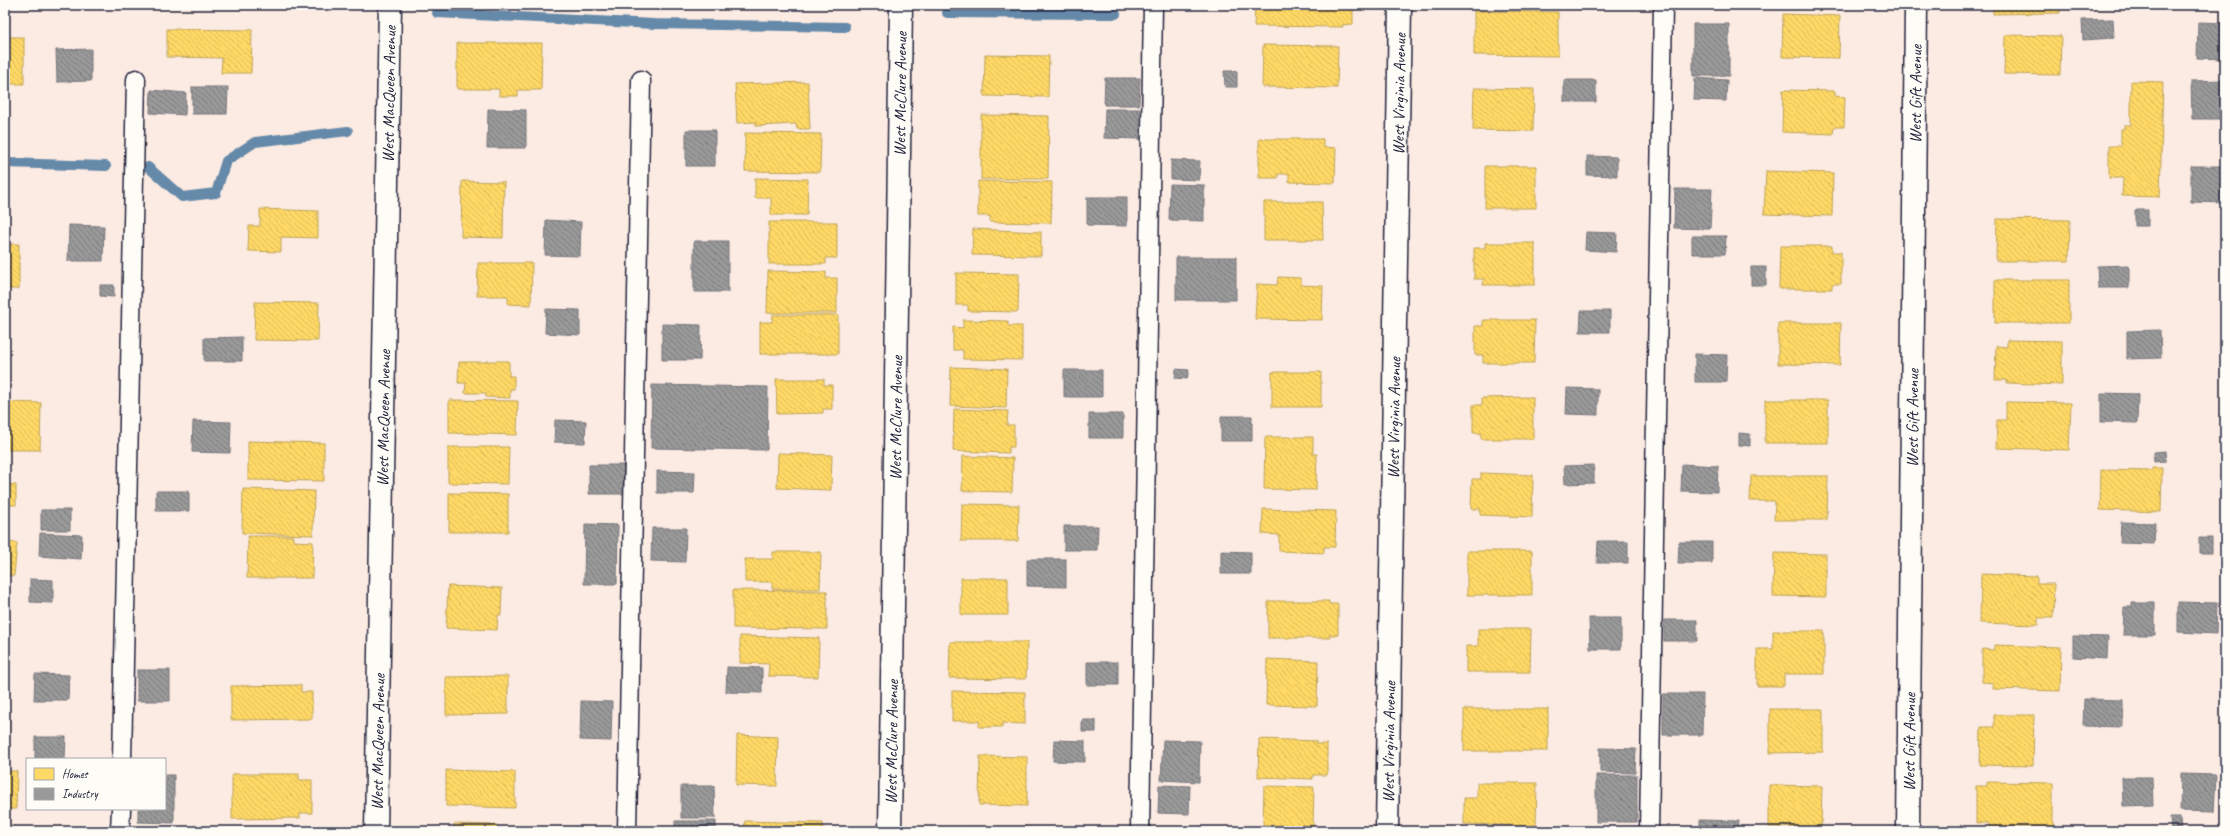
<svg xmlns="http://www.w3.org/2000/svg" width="2230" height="836" viewBox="0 0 2230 836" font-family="Caveat,sans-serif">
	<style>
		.homes { fill: url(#homes-back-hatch); stroke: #bda259 }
		.industry { fill: url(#industry-back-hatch); stroke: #75757d }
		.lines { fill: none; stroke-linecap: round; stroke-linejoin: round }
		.stream { stroke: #6589a9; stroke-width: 10 }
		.lane-casing { stroke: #22223b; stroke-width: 21 }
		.street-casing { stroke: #22223b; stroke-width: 25 }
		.secondary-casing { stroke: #22223b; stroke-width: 25 }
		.lane { stroke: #fdfcf7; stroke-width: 18 }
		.street { stroke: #fdfcf7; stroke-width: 22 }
		.secondary { stroke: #fdfcf7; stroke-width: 22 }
		.labels { text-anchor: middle; stroke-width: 4; stroke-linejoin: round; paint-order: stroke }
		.street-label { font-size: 17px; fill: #22223b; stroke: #fdfcf7 }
	</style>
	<defs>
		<pattern id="homes-back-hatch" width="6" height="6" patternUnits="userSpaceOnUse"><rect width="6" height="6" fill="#ffd966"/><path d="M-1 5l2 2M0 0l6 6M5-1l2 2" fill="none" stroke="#daba59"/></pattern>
		<pattern id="industry-back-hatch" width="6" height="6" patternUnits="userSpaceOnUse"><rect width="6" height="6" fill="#999"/><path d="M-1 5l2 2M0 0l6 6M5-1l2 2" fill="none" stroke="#7c7c7e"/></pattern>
	</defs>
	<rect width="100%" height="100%" fill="#fcebe2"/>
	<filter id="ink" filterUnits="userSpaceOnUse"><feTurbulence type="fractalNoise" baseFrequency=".025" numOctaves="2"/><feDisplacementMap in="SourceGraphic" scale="8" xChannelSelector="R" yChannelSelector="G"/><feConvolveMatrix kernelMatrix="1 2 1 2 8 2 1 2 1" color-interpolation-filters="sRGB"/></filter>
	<g filter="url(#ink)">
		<path class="homes" d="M1255 5H1353V24L1342 25 1343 27 1254 26Z
			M1993 5H2060V13L1993 14Z
			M1474 11 1558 12V56L1474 55Z
			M1783 14 1840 16 1839 58 1782 57Z
			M167 29 252 30 251 73H221L222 58 167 57Z
			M2005 35 2061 36 2060 75 2004 74Z
			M5 37H24V84H5Z
			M457 43H542L541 90H518V96H499V89H457Z
			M1263 45 1338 46 1337 88 1262 87Z
			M985 55 1049 56 1048 97 984 96Z
			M2131 81 2163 82 2160 197 2122 196 2123 178H2109V146H2121V129H2124V125H2131Z
			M808 82 810 129H797L796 124 756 126V122L737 123 735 84Z
			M1474 88 1534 89 1533 131 1473 130Z
			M1783 90 1835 91V96L1845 97 1844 127H1834L1833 134 1782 132Z
			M981 115 1049 116 1048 179H981Z
			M745 133 821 134 820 172 745 171Z
			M1259 139H1323V147L1336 148 1335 183 1289 182V174H1278V178H1259Z
			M1485 166H1536V208H1485Z
			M1766 171 1833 173 1832 216 1764 214Z
			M755 178 808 179 807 215H771V198H755Z
			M462 181 504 182 503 238 461 237Z
			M978 181 1052 182 1051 223 990 222V216H978Z
			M1264 202H1322L1323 240H1264Z
			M260 209 318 211V238L281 237V252L248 251 249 226H260Z
			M1997 219 2070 220 2069 261H1996Z
			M769 222H837V258H826V264H769Z
			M973 229 1041 232V256L972 255Z
			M1485 243H1535V285H1483L1484 279H1474V248H1485Z
			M5 244H19V289H5Z
			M1780 246H1832V252H1841V284H1832V289H1779Z
			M478 263H532L531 305 508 304V296H477Z
			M768 271 826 272V278H837V313H767Z
			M956 273 1019 274 1018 312 968 311V305H956Z
			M1278 277 1301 278V285L1323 286 1322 320 1255 319 1257 284 1277 285Z
			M1995 280H2069V323H1995Z
			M255 302 319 303 318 341 254 340Z
			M5 313 8 314 6 337H5Z
			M773 315H838V354H760V322H772Z
			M963 320 1008 321V326H1022V360L963 359V350H953V327L963 328Z
			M1483 320H1535L1534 363H1483V355H1475V326H1483Z
			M1778 323H1841L1840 365 1778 364Z
			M2007 340 2062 341V385L2007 383V380H1995L1996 346 2007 347Z
			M486 361H509V376H514V389H510V398L486 397V393H465L466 383H458L459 362H486Z
			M951 367 1007 369 1006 408 950 406Z
			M1272 372H1321V407H1272Z
			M776 379H824V385H832V409H823V413L777 414Z
			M1533 397V439H1481V433H1473V405H1482V398Z
			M449 400 518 401 517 435 449 433Z
			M1765 400H1828V443H1765Z
			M5 402 41 403 40 450H5Z
			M2006 402 2071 403 2069 450 1996 448 1997 420H2006Z
			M954 409 1008 411 1007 425H1014V447H1009V453L953 451Z
			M1265 437H1313V454H1317L1316 490 1264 489Z
			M248 441 324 443V481L248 480Z
			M448 447H509L508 484 448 483Z
			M778 453 832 455 831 490 777 488Z
			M963 456 1013 458 1012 492 962 491Z
			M2152 468H2162L2161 512 2100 510 2101 470 2152 471Z
			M1481 473 1533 475 1532 517 1480 515V509H1471L1472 479H1481Z
			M1751 476H1828L1827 520H1774L1775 501H1750Z
			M5 484 16 485V505H5Z
			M243 489 314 491 313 535 242 533Z
			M449 493 508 494V532H449Z
			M962 504 1019 505 1018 541H961Z
			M1263 509 1336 511 1335 547H1324V553L1279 551V535L1262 534Z
			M248 536H293V541L313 542 312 578H247Z
			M5 542 17 543 14 576 5 575Z
			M1467 551H1532V595H1467Z
			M773 552H821L820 589H772V582H745V559H773Z
			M1774 553 1826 554V597L1773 596Z
			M1981 574 2037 576V584H2054L2053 618H2038V625L1980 623Z
			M961 578H1008V615H961Z
			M448 586 502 588 501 615H498L497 630 446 628Z
			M733 590 827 591V629L733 628Z
			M1268 601H1329V604H1338V635H1329L1330 638H1268Z
			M1478 629H1531L1530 672H1466V646H1478Z
			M1773 631H1824V674H1784V686H1757V649H1773Z
			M740 636 819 638 818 677 768 676 769 664 740 663Z
			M5 640 9 641 8 687H5Z
			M950 642H1027L1026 679 949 678Z
			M1994 645 2061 647 2060 691 1993 689V683L1982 682V649L1994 650Z
			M1267 659 1318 661 1317 706 1266 705Z
			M508 676V714L446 715V677Z
			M301 685V692H312V719L231 720V686Z
			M952 691 1025 692V724L1002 723V727H979V721H952Z
			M1464 709H1548V751H1464Z
			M1770 709H1823V752L1770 753Z
			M5 715H9L8 746H5Z
			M1994 715H2034L2033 766 1980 765 1981 727H1994Z
			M737 735 778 737 777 786 736 785Z
			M1259 739 1316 741V744H1327V775H1313V779L1258 777Z
			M980 756 1027 757V806L979 805Z
			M446 770 515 772V808L446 806Z
			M5 771H17L16 809H5Z
			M232 774H299V780H312V813H300V818L232 819Z
			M1987 782 2053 783V827H1989V823H1976V786H1987Z
			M1477 783H1537L1536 826 1464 824V798H1477Z
			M1769 785 1822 786 1821 828 1769 827Z
			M1264 786 1314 787 1313 826 1263 825Z
			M745 821 823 823V831H744Z
			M454 824 497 825V831H454Z
			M962 827H1031V831H962Z"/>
		<path class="industry" d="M2113 19 2114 38 2083 40 2082 20Z
			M2198 22 2225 23V59L2197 58Z
			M1693 24H1729V76H1693Z
			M91 49V81L57 82 56 50Z
			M1224 71H1237V87H1225Z
			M1105 78H1140L1139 105H1104Z
			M1695 78 1727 80 1726 101 1694 100Z
			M1564 80H1596V102H1564Z
			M2223 80V119H2192L2191 81Z
			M192 87H228L227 114H192Z
			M151 90 186 93 185 115 150 113Z
			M488 109 526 110V148H487Z
			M1105 109H1140V139L1104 138Z
			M686 130H715V166H686Z
			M1587 156 1617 157V176L1587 175Z
			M1171 160 1200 161 1199 180 1171 179Z
			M2191 166H2225V203L2191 202Z
			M1170 184 1204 185V221L1169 220Z
			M1675 189H1712L1710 229 1674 228Z
			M1087 197H1127V226L1087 225Z
			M2135 210H2148V226H2135Z
			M546 220 581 222 580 256 545 255Z
			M69 225 104 226 103 261H68Z
			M1586 232 1617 233 1616 252 1585 250Z
			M1692 236H1726L1725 254H1692Z
			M694 241H728V292H694Z
			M1176 257H1236V300H1176Z
			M2129 265V288H2098L2097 266Z
			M1751 267H1766V285H1751Z
			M100 285H114V297L100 296Z
			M546 309 580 310V335L545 333Z
			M1581 311H1610V332H1580Z
			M662 324 701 325 700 360H662Z
			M2160 330 2161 358 2127 359V331Z
			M242 337V361H204V338Z
			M1695 354 1727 355 1726 382H1695Z
			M1176 369 1189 370 1187 379 1175 378Z
			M1064 370H1102V397H1064Z
			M652 385 768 387 767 450 651 448Z
			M1567 388 1598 389V415L1566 414Z
			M2101 393 2138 394 2137 423 2101 422Z
			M1089 414H1123V438H1089Z
			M1221 416H1252V441H1221Z
			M555 420 586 421 585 443 554 442Z
			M193 421 231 422 230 453 192 452Z
			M1739 433 1750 434V446L1739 445Z
			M2165 451 2166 461 2154 462 2153 452Z
			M1682 464 1718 466 1717 492 1681 491Z
			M589 465H624V494H589Z
			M1594 465V483L1565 484 1564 466Z
			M657 471 695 472 694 493H657Z
			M156 491H189V511H156Z
			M41 510H70V530H41Z
			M2121 522 2155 523 2154 544 2120 543Z
			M585 524 618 525 617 584H584Z
			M1064 526H1098L1097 550H1064Z
			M652 528H686L685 562 651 561Z
			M40 533 82 535 81 559 39 556Z
			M2199 538H2212V553H2199Z
			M1598 541H1628V563H1597Z
			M1679 542H1712V563H1678Z
			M1221 551 1251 552V574H1221Z
			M1027 559H1066V587L1027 586Z
			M30 579 53 580V603L30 602Z
			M2178 602 2217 603 2216 634 2178 632Z
			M2132 603H2155V635H2123L2124 607H2132Z
			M1589 618H1621V649H1590Z
			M1664 620H1697V641H1664Z
			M2073 636 2108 637 2107 659 2073 657Z
			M1087 662H1118V685H1087Z
			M727 667 762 668V693L726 692Z
			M137 670H170V701H137Z
			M35 674 69 675 68 700H34Z
			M1663 694H1703L1702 735H1663Z
			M2084 699 2123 700V727L2083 726Z
			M581 701 612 702 611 741 580 740Z
			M1082 720H1096V732H1082Z
			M35 737H66L65 759H35Z
			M1054 740 1085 741V762L1053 761Z
			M1163 740 1200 741 1199 782 1161 780Z
			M1600 748 1636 749 1635 773 1600 772Z
			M2181 774 2216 775 2214 812 2180 811Z
			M165 775H174V823L138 822V809H165Z
			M1596 775H1637V822H1596Z
			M2122 777H2152L2153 805 2123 806Z
			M1159 785 1190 786 1189 814 1158 813Z
			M681 786H714L715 818H681Z
			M2170 818H2180L2181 831H2171Z
			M1700 820 1739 821 1738 831H1700Z
			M675 821H716V831H675Z
			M70 827H105V831H70Z"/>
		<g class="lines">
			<path class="stream" d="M437 13 654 24 845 27
				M947 13 1116 14
				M5 163 106 166
				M148 167 182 197 216 193 226 161 255 142 348 131"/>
			<defs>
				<path id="lane" d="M122 759 136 79
					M120 831 121 809
					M627 831 641 80
					M1140 831 1153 5
					M1649 831 1663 5"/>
				<g id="street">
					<path id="s1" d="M376 831 390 5"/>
					<path id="s2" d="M1387 831 1400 5"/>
					<path id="s3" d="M1908 831 1916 5"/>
				</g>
				<g id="secondary">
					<path id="s4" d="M890 831 901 5"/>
				</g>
			</defs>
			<use href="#lane" class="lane-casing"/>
			<use href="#street" class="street-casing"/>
			<use href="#secondary" class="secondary-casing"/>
			<use href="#lane" class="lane"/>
			<use href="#street" class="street"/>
			<use href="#secondary" class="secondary"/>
		</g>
	</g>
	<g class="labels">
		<g class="street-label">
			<text dy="6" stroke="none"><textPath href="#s1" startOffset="737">West MacQueen Avenue</textPath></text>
			<text dy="6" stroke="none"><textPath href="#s4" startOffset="737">West McClure Avenue</textPath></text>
			<text dy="6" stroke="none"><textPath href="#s2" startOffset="737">West Virginia Avenue</textPath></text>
			<text dy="6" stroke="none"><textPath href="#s3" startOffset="737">West Gift Avenue</textPath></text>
			<text dy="6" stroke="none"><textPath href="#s1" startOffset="413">West MacQueen Avenue</textPath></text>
			<text dy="6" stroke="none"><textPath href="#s4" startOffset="413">West McClure Avenue</textPath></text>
			<text dy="6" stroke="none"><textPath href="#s2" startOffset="413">West Virginia Avenue</textPath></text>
			<text dy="6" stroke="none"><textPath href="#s3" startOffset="413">West Gift Avenue</textPath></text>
			<text dy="6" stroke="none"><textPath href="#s1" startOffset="89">West MacQueen Avenue</textPath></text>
			<text dy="6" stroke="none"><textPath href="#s4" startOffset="89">West McClure Avenue</textPath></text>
			<text dy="6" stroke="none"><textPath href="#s2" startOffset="89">West Virginia Avenue</textPath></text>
			<text dy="6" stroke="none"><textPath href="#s3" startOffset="89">West Gift Avenue</textPath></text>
		</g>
	</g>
	<rect width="2230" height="836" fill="none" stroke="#fdfcf7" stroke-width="20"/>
	<rect x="10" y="10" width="2210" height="816" fill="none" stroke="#22223b" stroke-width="1.5" filter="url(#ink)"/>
	<rect x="26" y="758" width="140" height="52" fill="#fdfcf7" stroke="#a5a5ac"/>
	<rect x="34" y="768" width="20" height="12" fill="#ffd966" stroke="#a5a5ac"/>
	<text x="62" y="778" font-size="12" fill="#22223b">Homes</text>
	<rect x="34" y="788" width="20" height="12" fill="#999999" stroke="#a5a5ac"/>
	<text x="62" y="798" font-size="12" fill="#22223b">Industry</text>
</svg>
